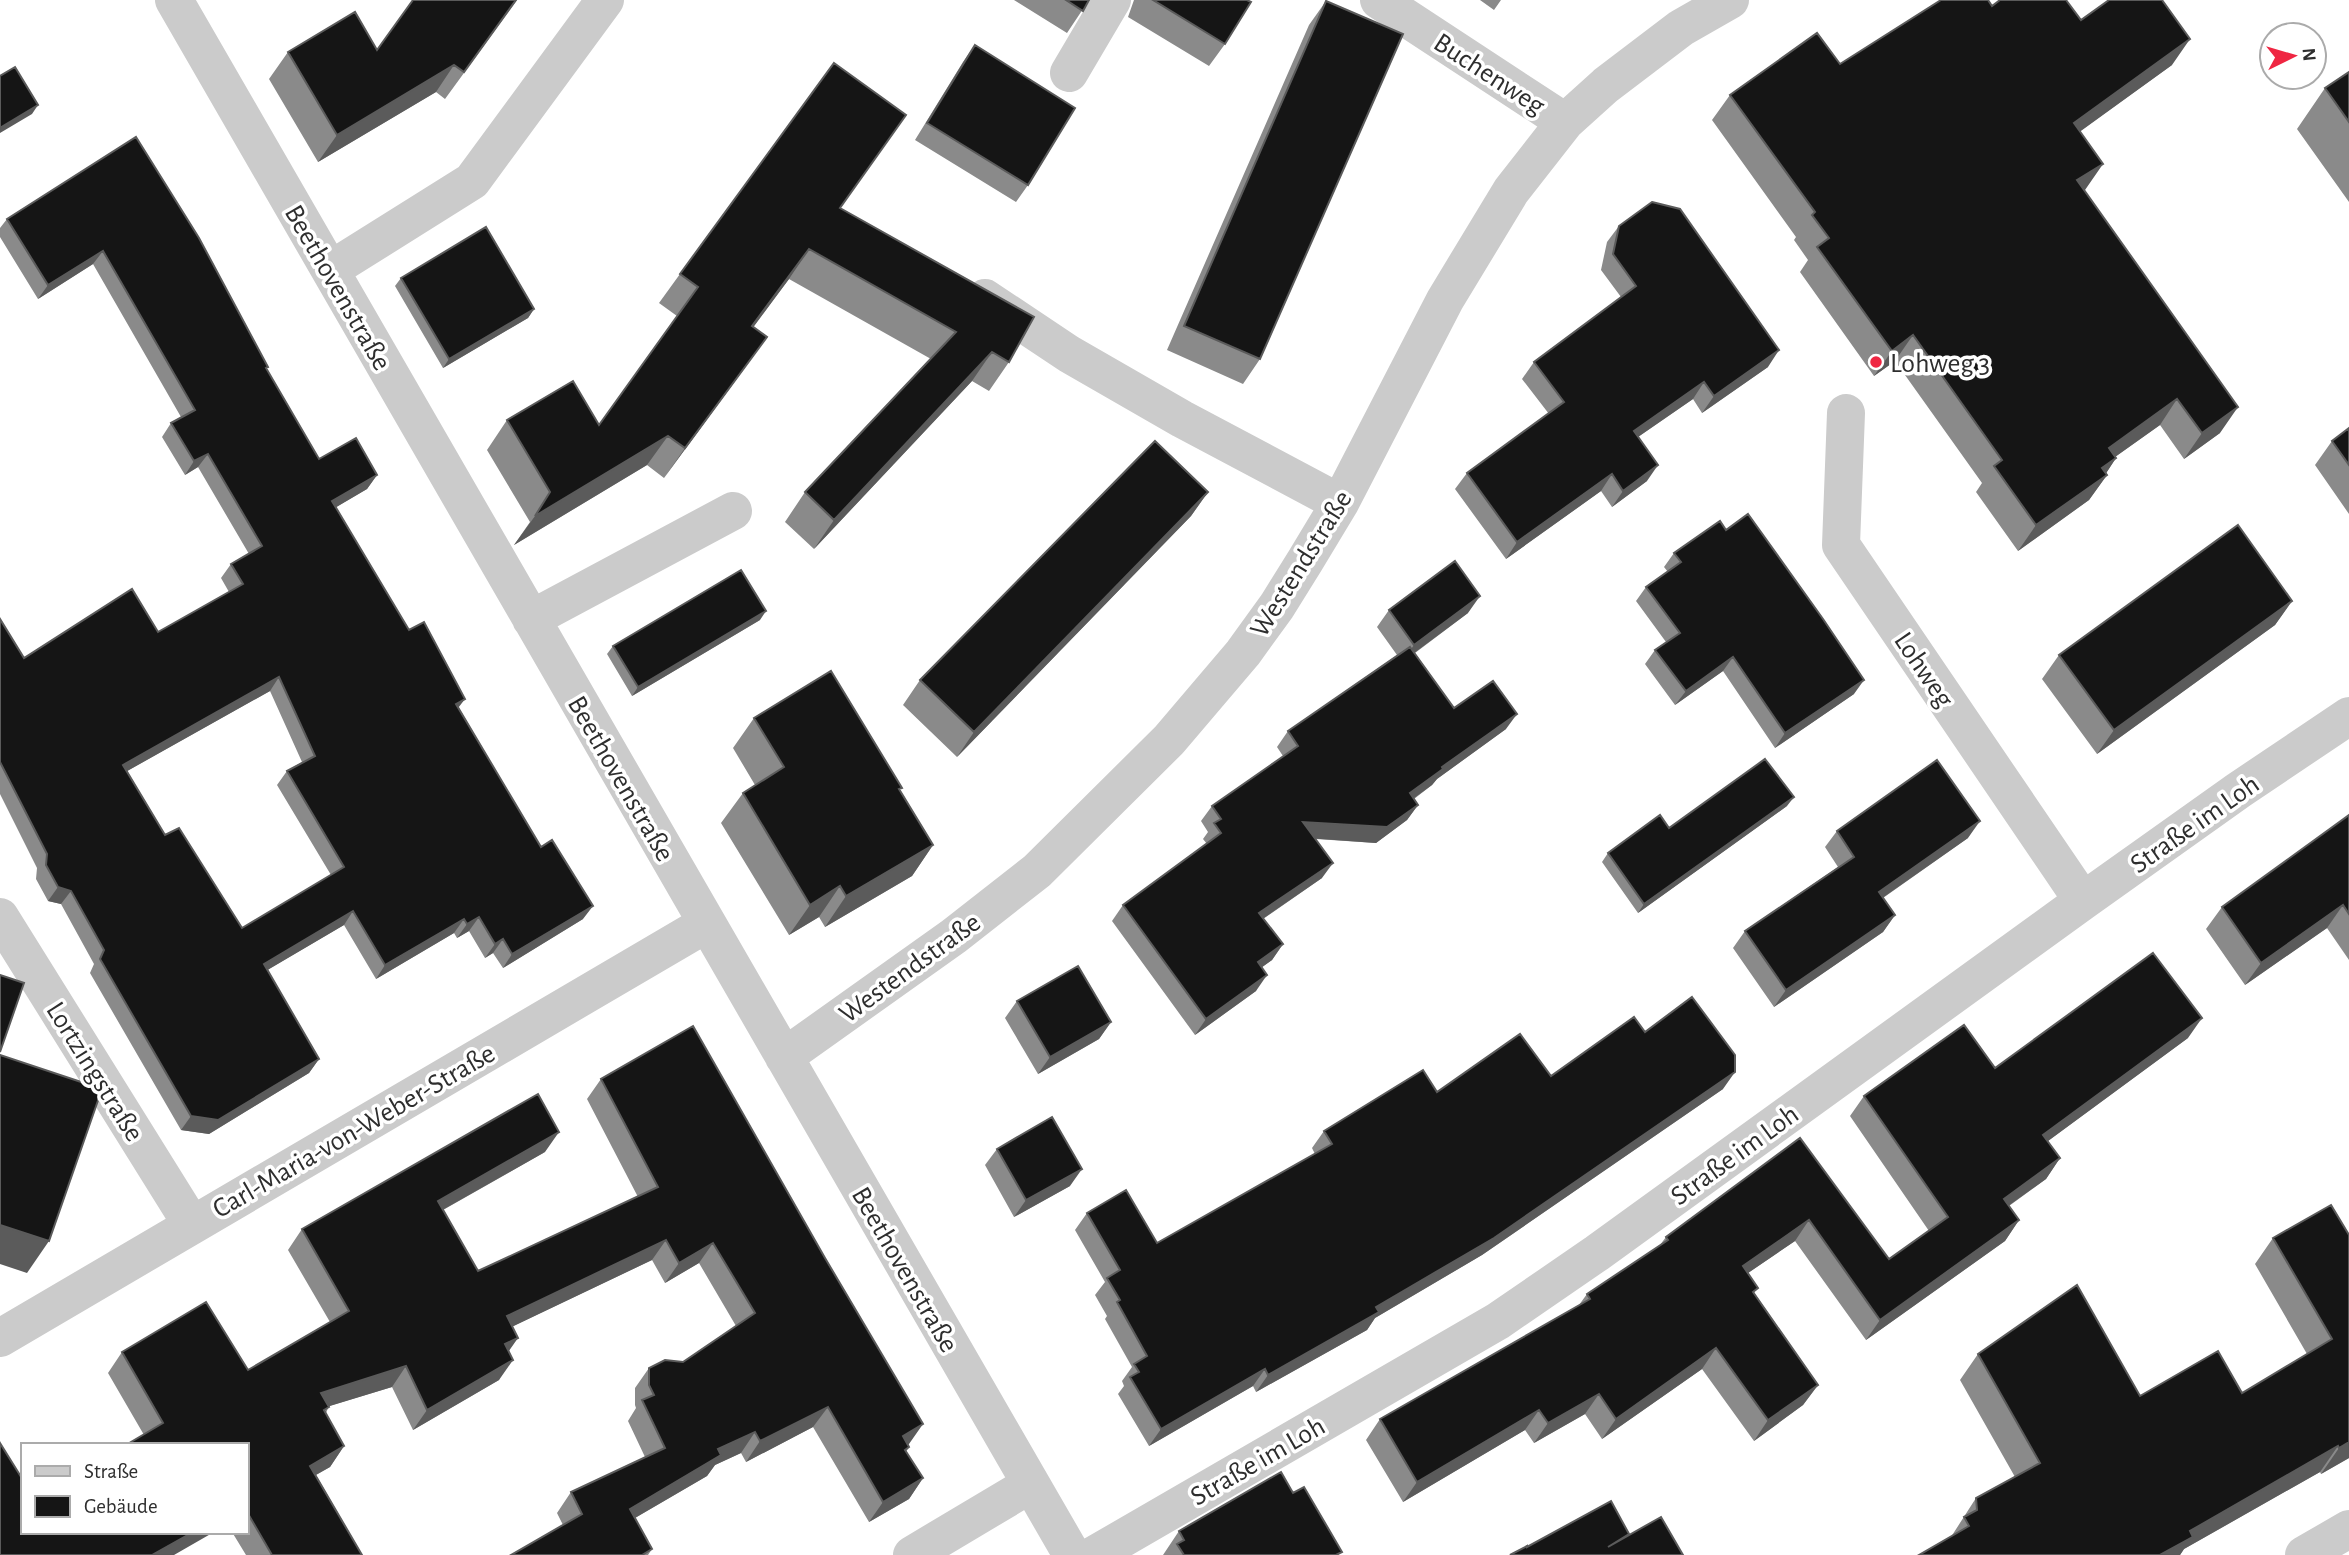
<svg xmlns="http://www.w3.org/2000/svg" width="2349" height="1555" viewBox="0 0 2349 1555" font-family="'Alegreya Sans',sans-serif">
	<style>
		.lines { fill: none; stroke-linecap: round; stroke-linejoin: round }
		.minor { stroke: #cbcbcb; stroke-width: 38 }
		.wall { fill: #8a8a8a; fill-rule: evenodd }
		.shaded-wall { fill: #5b5b5b }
		.building { fill: #151515; stroke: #5b5b5b; stroke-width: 2; fill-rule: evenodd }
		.poi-dot { fill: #ef2642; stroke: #fff; stroke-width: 2.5 }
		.labels { text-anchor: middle; stroke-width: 7; stroke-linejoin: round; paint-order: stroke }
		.street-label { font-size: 28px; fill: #2e2e2e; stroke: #fff }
		.poi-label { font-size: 28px; fill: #2e2e2e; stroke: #fff; text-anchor: start }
	</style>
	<rect width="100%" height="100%" fill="#fff"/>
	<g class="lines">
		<path class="minor" d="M174 0 1072 1555
			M1379 0 1565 122
			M1069 73 1112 0
			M330 270 472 181 605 0
			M985 298 1069 354 1182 419 1340 503
			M1846 413 1841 545 2083 901
			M531 619 733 511
			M0 917 192 1225
			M784 1057 954 936 1037 871 1169 740 1243 653 1277 606 1305 561 1340 503 1445 300 1511 191 1565 122 1606 85 1681 28 1730 0
			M0 1338 706 924
			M912 1555 1031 1484
			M1094 1555 1498 1321 1597 1253 2083 901 2239 790 2349 716
			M2304 1555 2349 1529"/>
	</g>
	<path class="wall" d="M517 0 445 99 436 92 318 162 269 79 288 52 377 50Z
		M1014 0H1089L1067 33Z
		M1134 0H1247L1225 44 1209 66 1128 17Z
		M1480 0H1501L1494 10Z
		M1326 1 1260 359 1243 384 1167 350 1309 25Z
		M1992 6 2081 20 2172 65 2080 131 2085 190H2084L2220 433 2184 459 2160 425 2115 457 2116 458 2106 473 2107 475 2089 500 2018 551 1976 492 1982 483 1895 361 1874 376 1800 272 1808 260 1794 240 1796 237 1712 120 1730 95 1840 64Z
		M975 45 1028 185 1016 202 915 140 963 62Z
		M2349 72V202L2297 129 2325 88Z
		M136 137 268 367 266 369 319 459 377 475 367 489 336 507 409 630 459 708 583 919 503 968 493 953 485 958 469 931 457 938 454 933 376 979 344 925 267 970 319 1059 309 1073 209 1134 181 1130 90 973 94 964 61 904 48 901 36 879 37 868 0 794V619L24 658 158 632 229 592 221 578 231 564 249 554 198 467 185 475 162 437 171 423 181 417 93 264 38 299 0 237V228L7 219ZM270 691 302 762 287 771 277 785 331 875 242 928 165 835 127 771Z
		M840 209 1009 362 989 391 972 381 814 549 785 522 805 492 931 359 789 279 753 327 746 366 664 478 647 465 514 545 530 522 487 450 507 420 599 425 677 316 659 303 680 274Z
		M1619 226 1768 367 1702 413 1693 399 1638 437 1647 481 1612 507 1601 491 1506 559 1455 489 1467 473 1549 414 1522 379 1534 362 1621 297 1601 270 1607 242Z
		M401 278 534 309 528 318 443 368 395 286Z
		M2349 428V514L2315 465 2332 441Z
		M1208 492 1191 516 957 757 903 705 920 680Z
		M1726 530 1854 694 1775 748 1723 671 1675 705 1645 664 1655 650 1666 642 1636 601 1646 587 1668 572 1664 567 1674 553Z
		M2292 601 2275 625 2097 754 2042 679 2059 655Z
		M1389 610 1468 613 1415 653 1454 708 1506 729 1437 779 1432 785 1414 799 1418 805 1407 820 1376 843 1316 839 1322 878 1263 919 1283 944 1272 960 1262 967 1256 991 1195 1035 1112 921 1123 905 1207 844 1203 839 1208 832 1201 821 1212 806 1283 756 1277 747 1288 731 1397 655 1377 627Z
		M760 620 632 696 607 654 613 646Z
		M754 718 900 790 933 845 912 876 825 927 819 917 789 935 721 823 743 793 755 785 733 748Z
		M1787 806 1638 913 1602 862 1608 853 1669 828Z
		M2349 815V960L2327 928 2245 985 2206 929 2222 907Z
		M1837 831 1968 838 1883 898 1895 915 1883 932 1774 1007 1733 948 1745 931 1838 867 1825 847Z
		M1017 1001 1111 1022 1099 1039 1038 1074 1005 1018Z
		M1645 1032 1723 1089 1482 1255 1375 1318 1367 1330 1256 1392 1253 1386 1149 1446 1118 1394 1124 1386 1122 1381 1132 1367 1105 1319 1107 1316 1095 1295 1105 1282 1075 1230 1087 1213 1157 1243 1315 1154 1312 1148 1324 1131 1437 1092 1551 1076Z
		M2188 1038 2048 1141 2060 1158 2046 1179 2009 1206 2019 1220 2005 1241 1866 1340 1795 1241 1748 1273 1755 1294 1818 1385 1803 1405 1754 1441 1702 1369 1602 1439 1585 1414 1534 1443 1525 1430 1403 1502 1366 1440 1380 1419 1579 1305 1587 1294 1660 1245 1666 1237 1800 1138 1889 1259 1929 1231 1850 1116 1864 1096 1995 1068Z
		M601 1079 909 1444 908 1445 909 1447 906 1452 923 1478 909 1499 869 1522 813 1427 746 1462 741 1453 715 1465 707 1476 635 1518 652 1549 648 1555H511L563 1525 557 1513 571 1492 645 1457 628 1421 636 1408 635 1405V1388L649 1368 683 1362 736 1326 699 1263 665 1283 652 1260 513 1326 509 1351 499 1380 413 1430 392 1387 329 1406 326 1413 344 1446 330 1467 316 1475 362 1555H246L232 1532H247V1445L144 1435 108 1373 122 1352 248 1370 330 1322 288 1250 302 1229 545 1152 443 1210 478 1271 638 1197 587 1099Z
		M997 1149 1070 1186 1014 1217 985 1165Z
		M2349 1235V1458L2321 1474 2320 1472 2184 1549 2180 1555H1919L1951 1537 1976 1498 2015 1477 1960 1380 1978 1354 2140 1396 2242 1393 2307 1354 2255 1264 2273 1238Z
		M1293 1493 1339 1555H1163L1179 1531Z"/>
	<path class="shaded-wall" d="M2190 39 2172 65 2056 149 2074 123Z
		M454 65 436 92 318 162 337 135Z
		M38 105 32 114 0 133V128Z
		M2103 164 2085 190 2059 206 2077 180Z
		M809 249 789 279 732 356 752 326Z
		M103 251 93 264 38 299 48 285Z
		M534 309 528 318 443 368 449 359Z
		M1913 335 1895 361 1874 376 1892 351Z
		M767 337 746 366 664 478 685 448Z
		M1779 350 1768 367 1702 413 1714 396Z
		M992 352 972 381 814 549 834 520Z
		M1704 382 1693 399 1622 448 1634 431Z
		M2177 399 2160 425 2091 474 2109 448Z
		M2238 407 2220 433 2184 459 2202 433Z
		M668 436 647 465 514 545 535 516Z
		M208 454 198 467 185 475 194 461Z
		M2116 458 2103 478 2107 475 2089 500 2018 551 2036 525 2102 468Z
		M1658 465 1647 481 1612 507 1623 491Z
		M1612 474 1601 491 1506 559 1517 542Z
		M377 475 367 489 323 515 332 501Z
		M1208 492 1191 516 957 757 974 732Z
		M1480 596 1468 613 1402 662 1414 645Z
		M2292 601 2275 625 2097 754 2114 730Z
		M766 611 760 620 632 696 638 687Z
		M1733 657 1723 671 1675 705 1686 691Z
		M279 677 270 691 113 779 123 765Z
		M1864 680 1854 694 1775 748 1785 733Z
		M465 699 455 712 456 704Z
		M1517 714 1506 729 1437 779 1432 785 1399 809 1410 793 1442 767Z
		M1794 797 1787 806 1638 913 1644 904Z
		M1418 805 1407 820 1376 843 1293 837 1303 822Z
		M1980 821 1968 838 1868 908 1879 892Z
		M933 845 912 876 825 927 846 896Z
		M1333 863 1322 878 1248 929 1259 913Z
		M840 886 819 917 789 935 810 905Z
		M58 887 71 891 61 904 48 901Z
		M2343 905 2327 928 2245 985 2261 963Z
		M593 906 583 919 503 968 512 954Z
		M353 911 344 925 254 978 264 964Z
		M1895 915 1883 932 1774 1007 1786 990Z
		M479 917 469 931 457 938 467 924Z
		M464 919 454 933 376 979 385 965Z
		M503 939 493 953 485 958 495 944Z
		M1283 944 1272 960 1247 978 1258 962Z
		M1267 975 1256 991 1195 1035 1206 1019Z
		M2202 1018 2188 1038 2029 1155 2043 1135Z
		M1111 1022 1099 1039 1038 1074 1050 1057Z
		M319 1059 309 1073 209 1134 181 1130 191 1116Z
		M1735 1072 1723 1089 1482 1255 1375 1318 1367 1330 1256 1392 1268 1375 1376 1307Z
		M559 1132 545 1152 423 1221 438 1201Z
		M2060 1158 2046 1179 1990 1219 2004 1199Z
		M1082 1169 1070 1186 1014 1217 1026 1200Z
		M1809 1220 1795 1241 1729 1286 1743 1266Z
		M2019 1220 2005 1241 1866 1340 1880 1320Z
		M0 1225 49 1241 27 1273 0 1264Z
		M666 1240 652 1260 493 1336 507 1316Z
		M713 1243 699 1263 665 1283 679 1263Z
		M518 1338 504 1358 505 1344Z
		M1716 1348 1702 1369 1602 1439 1616 1419Z
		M513 1360 499 1380 413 1430 427 1410Z
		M406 1366 392 1387 307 1413 321 1393Z
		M1265 1369 1253 1386 1149 1446 1161 1429Z
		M1818 1385 1803 1405 1754 1441 1768 1420Z
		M1599 1394 1585 1414 1534 1443 1548 1423Z
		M828 1407 813 1427 746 1462 760 1441Z
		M1539 1410 1525 1430 1403 1502 1417 1482Z
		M923 1424 909 1444 889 1456 903 1436Z
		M755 1432 741 1453 715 1465 707 1476 616 1529 630 1509 718 1449Z
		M2349 1442V1458L2321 1474 2339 1448Z
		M344 1446 330 1467 296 1486 310 1466Z
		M2338 1446 2320 1472 2184 1549 2180 1555H2160L2190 1531Z
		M923 1478 909 1499 869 1522 883 1502Z
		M193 1532H214L174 1555H152Z"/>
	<path class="building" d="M413 0H516L464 72 454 65 337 135 288 52 355 12 377 50Z
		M1066 0H1089L1083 11Z
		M1153 0H1247L1251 2 1225 44Z
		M1941 0H1988L1992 6 2000 0H2066L2081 20 2109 0H2162L2190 39 2074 123 2103 164 2077 180 2238 407 2202 433 2177 399 2109 448 2116 458 2102 468 2107 475 2036 525 1994 466 2002 460 1913 335 1892 351 1817 247 1829 238 1812 215 1815 212 1730 95 1817 33 1840 64Z
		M1326 1 1403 34 1260 359 1184 326Z
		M975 45 1075 108 1028 185 927 123Z
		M834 63 906 115 840 208 1034 317 1009 362 992 352 834 520 805 492 956 332 809 249 752 326 767 337 685 448 668 436 535 516 550 492 507 420 573 381 599 425 698 287 680 274Z
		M15 67 38 105 0 128V76Z
		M2349 72V122L2325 88Z
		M136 137 199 238 268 367 266 368 319 459 356 438 377 475 332 501 409 630 424 622 465 699 456 704 541 847 552 840 593 906 512 954 503 939 495 944 479 917 467 924 464 919 385 965 353 911 264 964 319 1059 218 1120 191 1116 100 959 104 950 71 891 58 887 46 865 47 854 0 762V619L24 658 132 589 158 632 243 584 231 564 262 546 208 454 194 461 171 423 195 410 103 251 48 285 7 219ZM279 677 315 756 287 771 344 867 242 928 179 828 165 835 123 765Z
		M1652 202 1680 209 1779 350 1714 396 1704 382 1634 431 1658 465 1623 491 1612 474 1517 542 1467 473 1564 402 1534 362 1636 286 1613 254 1619 226Z
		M486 227 534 309 449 359 401 278Z
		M2349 428V465L2332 441Z
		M1155 441 1208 492 974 732 920 680Z
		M1748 514 1823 619 1864 680 1785 733 1733 657 1686 691 1655 650 1680 633 1646 587 1681 562 1674 553 1720 521 1726 530Z
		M2238 525 2292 601 2114 730 2059 655Z
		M1455 561 1480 596 1414 645 1389 610Z
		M741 570 766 611 638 687 613 646Z
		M1410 647 1454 708 1493 681 1517 714 1442 767 1443 769 1410 793 1418 805 1387 827 1303 822 1333 863 1259 913 1283 944 1258 962 1267 975 1206 1019 1123 905 1221 833 1214 823 1221 819 1212 806 1298 746 1288 731Z
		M831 671 902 788 899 789 933 845 846 896 840 886 810 905 743 793 784 767 754 718Z
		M1765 759 1794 797 1644 904 1608 853 1660 815 1669 828Z
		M1937 760 1980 821 1879 892 1895 915 1786 990 1745 931 1854 857 1837 831Z
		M2349 815V914L2343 905 2261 963 2222 907Z
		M2153 953 2202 1018 2043 1135 2060 1158 2004 1199 2019 1220 1880 1320 1809 1220 1743 1266 1758 1288 1753 1292 1818 1385 1768 1420 1716 1348 1616 1419 1599 1394 1548 1423 1539 1410 1417 1482 1380 1419 1590 1299 1587 1294 1668 1240 1666 1237 1800 1138 1889 1259 1948 1217 1864 1096 1964 1025 1995 1068Z
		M1078 966 1111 1022 1050 1057 1017 1001Z
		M0 975 24 983 0 1052Z
		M1692 997 1735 1055V1072L1494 1238 1376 1307 1379 1312 1268 1375 1265 1369 1161 1429 1130 1377 1139 1372 1134 1364 1147 1356 1117 1302 1120 1300 1107 1278 1120 1270 1087 1213 1126 1190 1157 1243 1332 1144 1324 1131 1423 1070 1437 1092 1520 1034 1551 1076 1634 1017 1645 1032Z
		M693 1026 825 1258 923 1424 903 1436 909 1447 905 1450 923 1478 883 1502 828 1407 760 1441 755 1432 718 1449 721 1455 630 1509 652 1549 642 1555H511L582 1514 571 1492 665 1448 642 1400 654 1395 649 1385V1368L665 1360 683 1362 755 1313 713 1243 679 1263 666 1240 507 1316 518 1338 505 1344 513 1360 427 1410 406 1366 321 1393 329 1407 324 1410 344 1446 310 1466 362 1555H272L247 1512V1445H126L163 1423 122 1352 206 1302 248 1370 349 1311 302 1229 538 1094 559 1132 438 1201 478 1271 658 1187 601 1079Z
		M0 1055 102 1089 49 1241 0 1225Z
		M1052 1117 1082 1169 1026 1200 997 1149Z
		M2331 1205 2349 1235V1442L2339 1448 2338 1446 2190 1531 2193 1537 2160 1555H1919L1969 1526 1964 1517 1977 1510 1976 1498 2040 1463 1978 1354 2077 1285 2140 1396 2218 1351 2242 1393 2332 1339 2273 1238Z
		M0 1443 23 1480V1532H193L152 1555H0Z
		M1281 1472 1293 1493 1304 1487 1342 1552 1336 1555H1184L1177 1544 1184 1540 1179 1531Z
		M1611 1501 1629 1534 1608 1547 1661 1517 1683 1555H1510L1527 1546V1547Z"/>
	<circle class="poi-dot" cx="1876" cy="362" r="7"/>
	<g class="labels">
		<g class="street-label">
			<text transform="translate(1490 73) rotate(33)" y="10">Buchenweg</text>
			<text transform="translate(339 287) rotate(60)" y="10">Beethovenstraße</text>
			<text transform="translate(1300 563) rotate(-58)" y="10">Westendstraße</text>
			<text transform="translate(1925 669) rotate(56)" y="10">Lohweg</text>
			<text transform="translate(622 778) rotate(60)" y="10">Beethovenstraße</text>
			<text transform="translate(2194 823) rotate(-35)" y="10">Straße im Loh</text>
			<text transform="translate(909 967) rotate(-36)" y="10">Westendstraße</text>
			<text transform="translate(96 1071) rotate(58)" y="10">Lortzingstraße</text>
			<text transform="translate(353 1130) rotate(-30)" y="10">Carl-Maria-von-Weber-Straße</text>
			<text transform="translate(1734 1154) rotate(-36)" y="10">Straße im Loh</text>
			<text transform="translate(906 1269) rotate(60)" y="10">Beethovenstraße</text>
			<text transform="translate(1257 1460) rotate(-30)" y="10">Straße im Loh</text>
		</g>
		<g class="poi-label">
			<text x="1890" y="372">Lohweg 3</text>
		</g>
	</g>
	<rect x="21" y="1443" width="228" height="91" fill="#ffffff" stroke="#ababab" stroke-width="2"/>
	<rect x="35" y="1466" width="35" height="10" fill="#cbcbcb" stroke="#ababab" stroke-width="2"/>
	<text x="84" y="1478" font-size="21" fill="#2e2e2e">Straße</text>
	<rect x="35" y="1496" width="35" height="21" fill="#151515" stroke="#ababab" stroke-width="2"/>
	<text x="84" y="1513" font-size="21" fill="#2e2e2e">Gebäude</text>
	<g transform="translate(2293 56) rotate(85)"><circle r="33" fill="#ffffff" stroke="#ababab" stroke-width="2"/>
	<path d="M0-5L12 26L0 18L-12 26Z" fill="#ef2642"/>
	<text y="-10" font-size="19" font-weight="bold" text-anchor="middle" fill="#2e2e2e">N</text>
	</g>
</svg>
